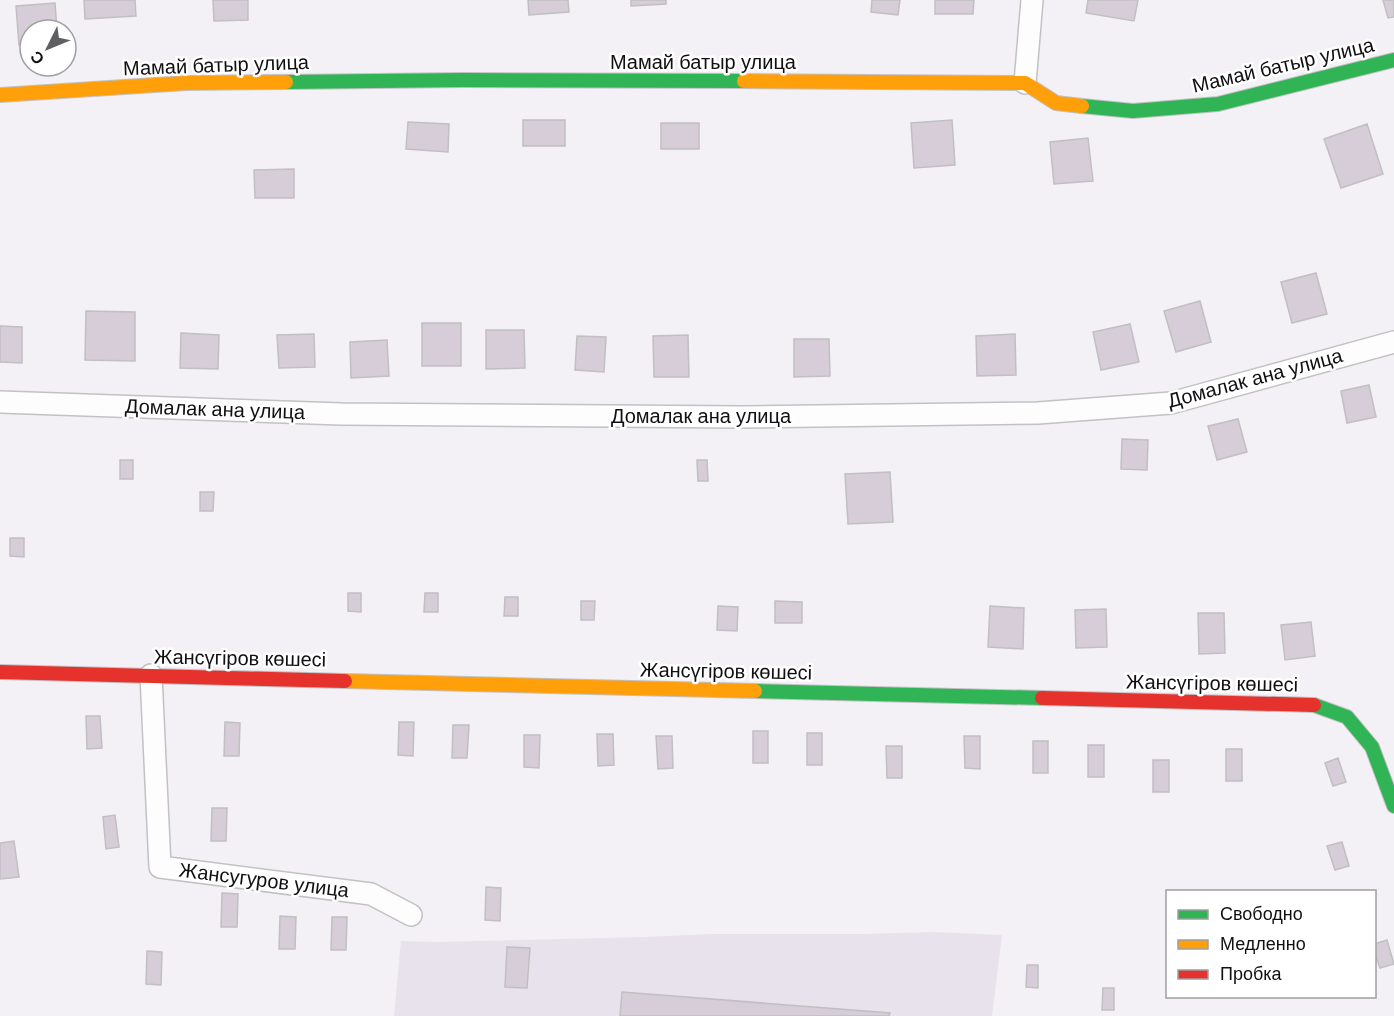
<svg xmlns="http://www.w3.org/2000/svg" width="1394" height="1016" viewBox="0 0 1394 1016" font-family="'DM Sans',sans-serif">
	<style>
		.built { fill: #e7e2ec }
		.building { fill: #d6cdd8; stroke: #c1bfc2; stroke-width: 1.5 }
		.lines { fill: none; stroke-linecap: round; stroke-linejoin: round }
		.street-casing { stroke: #c2c1c4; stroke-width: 24 }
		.fast-casing { stroke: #c2c1c4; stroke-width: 16 }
		.slow-casing { stroke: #c2c1c4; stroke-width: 16 }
		.jam-casing { stroke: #c2c1c4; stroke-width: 16 }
		.street { stroke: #fdfdfe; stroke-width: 21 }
		.fast { stroke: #30b455; stroke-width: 14 }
		.slow { stroke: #ff9f0a; stroke-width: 14 }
		.jam { stroke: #e5322d; stroke-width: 14 }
		.labels { text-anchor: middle; stroke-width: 5; stroke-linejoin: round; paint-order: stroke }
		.street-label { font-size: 20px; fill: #100f11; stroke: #fff }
	</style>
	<rect width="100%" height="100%" fill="#f3f1f5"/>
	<path class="built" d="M932 932 1002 935 992 1016H394L401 941 437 942 647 937 711 934H865Z"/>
	<path class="building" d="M84 0H135L136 16 85 19Z
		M213 0H248V20L214 21Z
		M528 0H568L569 12 529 15Z
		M631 0H666V4L631 6Z
		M872 0H900L898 15 871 12Z
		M935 0H974L973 14H935Z
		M1088 0H1138L1134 21 1086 13Z
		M1383 0H1394V17L1388 18Z
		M55 3 57 30H30V44L19 45 16 6Z
		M523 120H565V146H523Z
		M952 120 955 165 914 168 911 123Z
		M408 122 449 124 448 152 406 149Z
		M661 123H699V149H661Z
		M1367 124 1383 174 1341 188 1324 139Z
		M1088 138 1093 181 1054 184 1050 142Z
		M294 169V198H255L254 170Z
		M1316 273 1327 314 1292 323 1281 282Z
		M1200 301 1211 342 1176 352 1164 311Z
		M86 311 135 312V361L85 360Z
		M422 323H461V366H422Z
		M1130 324 1139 362 1101 370 1093 332Z
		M0 326 22 327V363L0 362Z
		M486 330H524L525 368 486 369Z
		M181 333 219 335 218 369 180 368Z
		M314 334 315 367 279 368 277 335Z
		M1015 334 1016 375 977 376 976 336Z
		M688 335 689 377H654L653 336Z
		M577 336 606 337 604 372 575 370Z
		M794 339H829L830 376 794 377Z
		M387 340 389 376 351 378 350 342Z
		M1369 385 1376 417 1347 423 1341 391Z
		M1238 419 1247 452 1217 460 1208 426Z
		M1122 439 1148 440 1147 470 1121 469Z
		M120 460H133V479H120Z
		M697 460H707L708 481H698Z
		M890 472 893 522 848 524 845 474Z
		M200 492H214L213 511H200Z
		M10 538H24V557L10 556Z
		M348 593H361V612L348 611Z
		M425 593H438V612H424Z
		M505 597H518V616H504Z
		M581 601H595L594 620H581Z
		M775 601 802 602V623H775Z
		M718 606 738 607 737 631 717 630Z
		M990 606 1024 608 1023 649 988 647Z
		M1106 609 1107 647 1076 648 1075 610Z
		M1198 613H1224L1225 653 1199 654Z
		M1311 622 1315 656 1285 660 1281 625Z
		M86 716H100L102 748 87 749Z
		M225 722 240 723 239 756H224Z
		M399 722H414L413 756 398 755Z
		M453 725H469L467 758H452Z
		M753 731H768V763H753Z
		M807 733H822V765H807Z
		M597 734H613L614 765 598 766Z
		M524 735H540L539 768 524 767Z
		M656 736H672L673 768 658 769Z
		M964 736H980V769L965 768Z
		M1033 741H1048V773H1033Z
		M1088 745H1104V777H1088Z
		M886 746H902V778H887Z
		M1226 749H1242V781H1226Z
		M1338 758 1346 782 1333 786 1325 763Z
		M1153 760H1169V792H1153Z
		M212 808H227L226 841H211Z
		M115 815 119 847 106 849 103 817Z
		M14 841 19 877 0 879V843Z
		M1342 842 1349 866 1335 870 1327 846Z
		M486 887 501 888 500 921 485 920Z
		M222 893 238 894 237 927H221Z
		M280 916 296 917 295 949H279Z
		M332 917H347L346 950H331Z
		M1387 940 1394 964 1380 968 1374 951V944Z
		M507 947 530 948 527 988 505 987Z
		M147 951 162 952 161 985 146 984Z
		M1027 965H1038V988L1026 987Z
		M1103 988H1114V1010H1102Z
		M622 992 890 1013 889 1016H620Z"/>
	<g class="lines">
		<defs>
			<path id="street" d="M1025 83 1032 0
				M0 402 341 414 742 417 1038 413 1171 403 1394 342
				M151 675 160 867 371 894 411 915"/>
			<path id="fast" d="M286 82 463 80 744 81
				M1082 106 1133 111 1218 104 1394 60
				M755 691 1042 698
				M1314 705 1347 717 1372 747 1394 806"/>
			<path id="slow" d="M744 81 1025 83 1056 103 1082 106
				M0 95 186 83 286 82
				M345 681 755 691"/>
			<path id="jam" d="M0 672 345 681
				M1042 698 1314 705"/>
		</defs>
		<use href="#street" class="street-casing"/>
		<use href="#fast" class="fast-casing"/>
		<use href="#slow" class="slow-casing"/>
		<use href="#jam" class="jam-casing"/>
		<use href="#street" class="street"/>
		<use href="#fast" class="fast"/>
		<use href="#slow" class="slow"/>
		<use href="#jam" class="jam"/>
	</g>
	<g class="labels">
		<g class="street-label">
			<text x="703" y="69">Мамай батыр улица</text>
			<text transform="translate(216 65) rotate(-2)" y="7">Мамай батыр улица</text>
			<text transform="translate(1283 65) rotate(-13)" y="7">Мамай батыр улица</text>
			<text transform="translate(1255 378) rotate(-15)" y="7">Домалак ана улица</text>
			<text transform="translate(215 409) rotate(2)" y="7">Домалак ана улица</text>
			<text x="701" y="423">Домалак ана улица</text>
			<text transform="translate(240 658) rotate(1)" y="7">Жансүгіров көшесі</text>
			<text transform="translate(726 671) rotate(1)" y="7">Жансүгіров көшесі</text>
			<text transform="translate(1212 683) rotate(1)" y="7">Жансүгіров көшесі</text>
			<text transform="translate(264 880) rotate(7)" y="7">Жансугуров улица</text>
		</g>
	</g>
	<rect x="1166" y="890" width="210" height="108" fill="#ffffff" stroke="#9f9fa0" stroke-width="1.5"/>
	<rect x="1178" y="910" width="30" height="9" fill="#30b455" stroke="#9f9fa0" stroke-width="1.5"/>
	<text x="1220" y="920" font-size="18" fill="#100f11">Свободно</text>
	<rect x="1178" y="940" width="30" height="9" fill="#ff9f0a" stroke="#9f9fa0" stroke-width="1.5"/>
	<text x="1220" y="950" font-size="18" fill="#100f11">Медленно</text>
	<rect x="1178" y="970" width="30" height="9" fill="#e5322d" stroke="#9f9fa0" stroke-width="1.5"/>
	<text x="1220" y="980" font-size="18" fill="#100f11">Пробка</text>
	<g transform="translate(48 48) rotate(227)"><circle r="28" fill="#ffffff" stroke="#9f9fa0" stroke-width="1.5"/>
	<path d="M0-4.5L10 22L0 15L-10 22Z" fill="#5f5e61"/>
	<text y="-9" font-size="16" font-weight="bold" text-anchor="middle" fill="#100f11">С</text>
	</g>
</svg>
